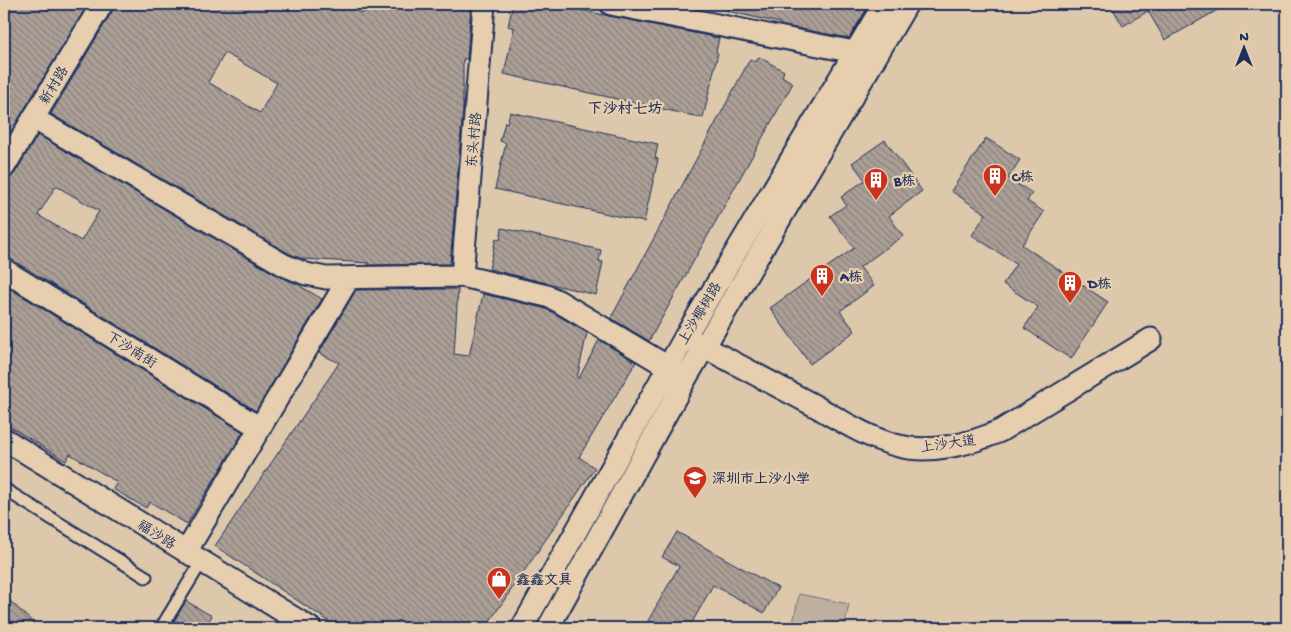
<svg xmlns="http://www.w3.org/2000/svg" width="1291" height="632" viewBox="0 0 1291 632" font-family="'Gochi Hand','LXGW WenKai TC',sans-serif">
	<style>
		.pitch { fill: #beaf9e; stroke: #6c6f7e }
		.building { fill: url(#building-back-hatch); stroke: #1b2f5e; fill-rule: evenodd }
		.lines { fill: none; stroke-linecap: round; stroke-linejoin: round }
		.service-casing { stroke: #1b2f5e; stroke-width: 15 }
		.minor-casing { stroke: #1b2f5e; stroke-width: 25 }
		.service { stroke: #e6ceae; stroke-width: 11 }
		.minor { stroke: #e6ceae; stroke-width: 21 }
		.labels { text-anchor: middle; stroke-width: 4.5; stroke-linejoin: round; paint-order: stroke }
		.street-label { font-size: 14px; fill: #1b2f5e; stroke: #e6ceae }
		.poi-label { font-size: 14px; font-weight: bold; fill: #1b2f5e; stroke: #e6ceae; text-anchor: start }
		.neighbourhood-label { font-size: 15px; font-weight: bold; fill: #1b2f5e; stroke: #e6ceae }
	</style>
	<defs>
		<pattern id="building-back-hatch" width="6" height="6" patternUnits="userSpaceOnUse" patternTransform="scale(1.25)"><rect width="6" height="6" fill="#ab9f96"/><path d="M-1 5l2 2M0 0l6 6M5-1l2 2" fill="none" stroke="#8a827e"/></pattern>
	</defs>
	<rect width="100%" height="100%" fill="#dec8ab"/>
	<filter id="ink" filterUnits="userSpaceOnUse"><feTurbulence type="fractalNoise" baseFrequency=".02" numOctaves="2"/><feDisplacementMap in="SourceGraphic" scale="10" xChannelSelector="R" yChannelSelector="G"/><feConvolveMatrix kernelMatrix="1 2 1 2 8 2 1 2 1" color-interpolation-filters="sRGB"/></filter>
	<g filter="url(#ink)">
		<path class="pitch" d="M799 594 849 604 844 628H792Z"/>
		<path class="building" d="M4 4H88L4 143Z
			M114 4H344L362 14 364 4H471L467 59H463V110L450 264 368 265 369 263 303 259 290 254 51 114 113 10ZM225 53 277 83 260 113 208 82Z
			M513 4H553L609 16 719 38 716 52 718 53 703 118 504 74 514 28 508 26Z
			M728 4H870L849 38 780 25V23L727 11Z
			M1110 4H1228L1165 40 1148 11 1123 26Z
			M759 57 784 71 782 76 793 83 649 341 611 318 750 59 756 62Z
			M510 112 658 144 655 158 658 159 644 222 495 189 506 143 500 141 505 122 507 123Z
			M38 135 278 276 297 284 322 299 256 411 11 259 4 258V179L10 178 15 173ZM56 186 99 211 81 241 38 215Z
			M986 138 1020 160 1008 178 1032 193 1027 201 1044 212 1022 245 1108 302 1071 359 1024 328 1038 307 1003 284 1016 264 972 235 986 214 951 191Z
			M885 140 922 191 889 216 903 236 860 267 874 286 840 311 855 331 810 364 770 308 854 248 830 216 846 205 841 197 865 180 852 163Z
			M502 228 601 250 599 261 603 262 596 295 489 269 496 238 500 240Z
			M4 285 243 432 187 524 150 502 146 508 113 489 117 482 70 454 66 461 4 423Z
			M458 289 454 354 469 356 483 294 543 308 552 312 587 333 577 378H579L599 340 636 362 579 457 595 468 485 628H411L398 620 393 628H339L215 546 339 363 319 353 356 290Z
			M677 532 778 588 764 613 713 585 689 628H644L679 566 662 557Z
			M4 595 39 628H4Z
			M186 601 212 616 204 628H170Z"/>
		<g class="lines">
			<defs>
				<path id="service" d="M4 489 146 577
					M161 628 202 561"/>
				<path id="minor" d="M611 4 854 52 868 57
					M33 118 284 265 306 274 326 278 462 276 547 296 558 301 680 374
					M4 167 102 4
					M4 270 260 428
					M462 276 484 4
					M693 341C734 363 775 385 817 407 843 422 870 439 899 446 931 454 970 444 1000 431L1151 339
					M4 439 310 628
					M186 552 349 278
					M522 628 685 337 884 4
					M548 628 686 378 907 4"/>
			</defs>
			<use href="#service" class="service-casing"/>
			<use href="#minor" class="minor-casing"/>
			<use href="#service" class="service"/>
			<use href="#minor" class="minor"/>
		</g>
	</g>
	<defs>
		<symbol id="building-pin" viewBox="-11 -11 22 30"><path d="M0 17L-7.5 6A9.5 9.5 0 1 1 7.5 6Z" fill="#c8321e" stroke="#e6ceae"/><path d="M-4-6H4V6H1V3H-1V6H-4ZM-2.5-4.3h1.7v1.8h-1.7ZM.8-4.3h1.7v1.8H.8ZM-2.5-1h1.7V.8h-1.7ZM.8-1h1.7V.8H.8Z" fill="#fff"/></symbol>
		<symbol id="school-pin" viewBox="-11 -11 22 30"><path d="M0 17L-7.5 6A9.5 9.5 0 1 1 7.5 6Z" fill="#c8321e" stroke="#e6ceae"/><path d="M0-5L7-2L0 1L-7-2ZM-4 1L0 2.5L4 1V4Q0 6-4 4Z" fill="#fff"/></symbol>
		<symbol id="shop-pin" viewBox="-11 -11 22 30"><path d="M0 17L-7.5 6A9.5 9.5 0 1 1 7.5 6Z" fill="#c8321e" stroke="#e6ceae"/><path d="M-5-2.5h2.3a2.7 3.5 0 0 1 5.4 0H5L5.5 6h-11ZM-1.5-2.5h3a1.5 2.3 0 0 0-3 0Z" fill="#fff"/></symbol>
	</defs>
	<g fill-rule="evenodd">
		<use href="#building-pin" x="981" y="162" width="28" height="38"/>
		<use href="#building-pin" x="862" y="166" width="28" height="38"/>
		<use href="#building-pin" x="808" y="262" width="28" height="38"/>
		<use href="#building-pin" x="1056" y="269" width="28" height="38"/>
		<use href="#school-pin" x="681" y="464" width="28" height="38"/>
		<use href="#shop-pin" x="485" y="565" width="28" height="38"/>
	</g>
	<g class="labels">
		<g class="street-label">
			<text transform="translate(53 85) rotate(-59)" y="5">新村路</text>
			<text transform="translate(473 140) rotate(-85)" y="5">东头村路</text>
			<text transform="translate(699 313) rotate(-59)" y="5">上沙椰树路</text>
			<text transform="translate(132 349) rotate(32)" y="5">下沙南街</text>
			<text transform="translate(948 443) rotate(-8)" y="5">上沙大道</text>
			<text transform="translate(157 534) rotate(32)" y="5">福沙路</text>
		</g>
		<g class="poi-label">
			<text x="1012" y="181">C栋</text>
			<text x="894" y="185">B栋</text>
			<text x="840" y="281">A栋</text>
			<text x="1088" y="288">D栋</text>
			<text x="712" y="483">深圳市上沙小学</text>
			<text x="516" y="584">鑫鑫文具</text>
		</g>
		<g class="neighbourhood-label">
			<text x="625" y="113">下沙村七坊</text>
		</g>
	</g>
	<rect width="1291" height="632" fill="none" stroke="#e6ceae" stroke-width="20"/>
	<rect x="10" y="10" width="1271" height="612" fill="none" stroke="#1b2f5e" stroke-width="2" filter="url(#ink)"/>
	<g transform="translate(1244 48)" stroke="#e6ceae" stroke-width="4" paint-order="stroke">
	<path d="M0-4L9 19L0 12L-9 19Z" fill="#1b2f5e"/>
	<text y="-8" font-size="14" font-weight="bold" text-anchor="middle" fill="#1b2f5e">N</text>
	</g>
</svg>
